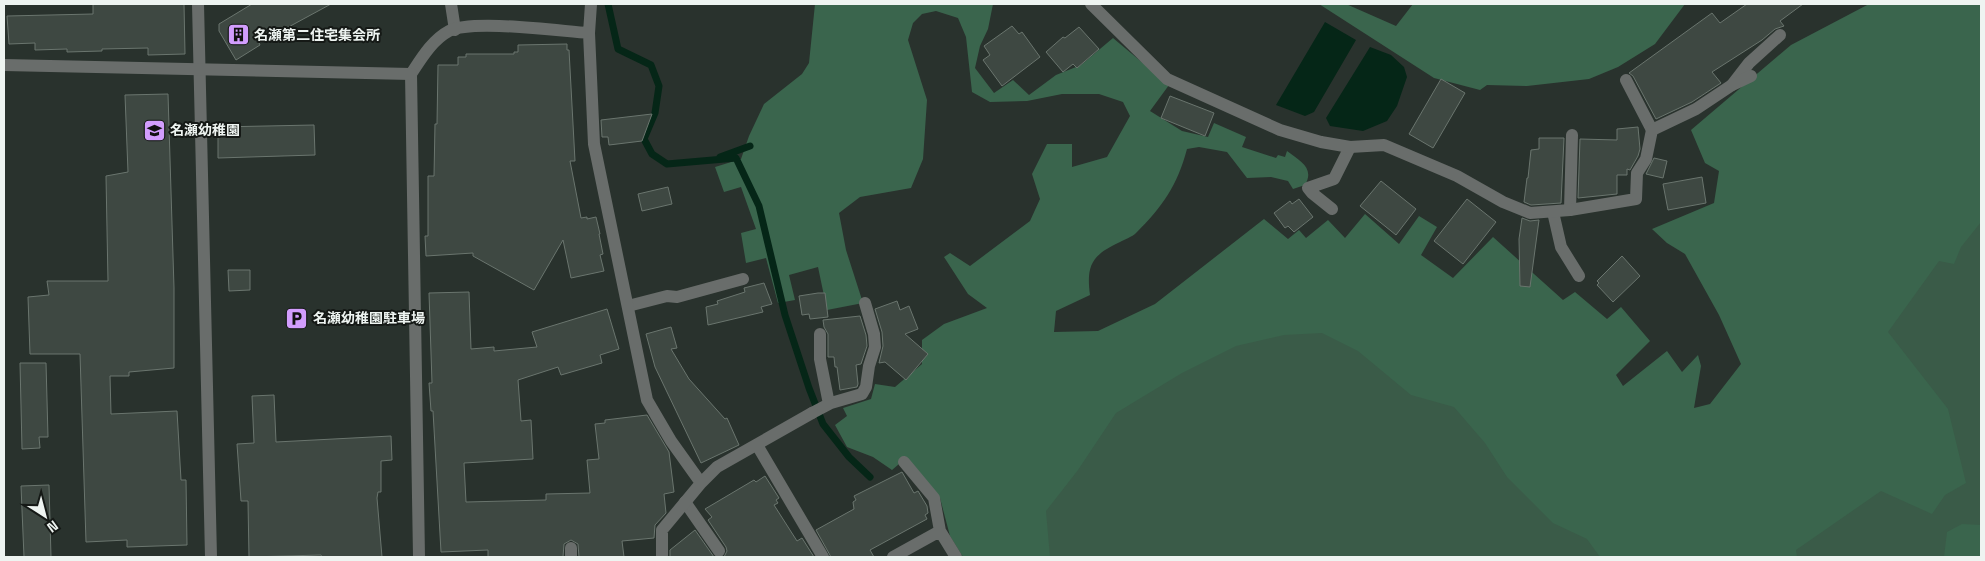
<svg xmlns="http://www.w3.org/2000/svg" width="1985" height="561" viewBox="0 0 1985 561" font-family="'Space Grotesk','Noto Sans JP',sans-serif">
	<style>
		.green { fill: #3a5b48 }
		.forest { fill: #3a654d }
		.water { fill: #052617 }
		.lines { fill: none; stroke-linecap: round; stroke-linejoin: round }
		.stream { stroke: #052617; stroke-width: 7 }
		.building { fill: #3e4842; stroke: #6a756e }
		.service { stroke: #696d6b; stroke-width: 12 }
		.minor { stroke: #696d6b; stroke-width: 12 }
		.tertiary { stroke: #696d6b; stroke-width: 12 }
		.labels { text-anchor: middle; stroke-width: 4; stroke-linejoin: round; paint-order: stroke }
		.poi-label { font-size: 14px; font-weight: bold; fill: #eef4f1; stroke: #151916; text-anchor: start }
	</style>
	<rect width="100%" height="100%" fill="#29322d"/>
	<path class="green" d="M1981 116V557H1014L1089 393 1293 282 1693 481Z"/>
	<path class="forest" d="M815 4H993L988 29 980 46 975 68 994 93 1013 80 1029 95 1056 75 1081 65 1113 38 1169 85 1150 111 1182 131 1208 137 1214 123 1246 137 1242 147 1276 158 1278 155 1285 157 1287 151C1300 161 1315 168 1305 185L1293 189 1288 181 1271 177 1247 178 1227 152 1199 147 1187 149C1177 186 1163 206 1136 233 1132 237 1125 239 1120 242 1092 255 1086 265 1090 295L1056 311 1054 332 1098 331 1155 304 1264 219 1288 239 1299 230 1306 238 1328 220 1345 238 1365 214 1399 244 1419 216 1437 227 1421 255 1453 278 1493 237 1563 300 1575 292 1607 319 1621 307 1650 341 1616 375 1623 386 1667 351 1682 372 1698 355 1701 366 1694 408 1710 404 1741 364 1719 315 1685 254 1667 243 1652 229 1714 203 1719 171 1705 163 1691 130 1791 45 1869 4H1981V222L1961 247 1954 264 1939 261 1888 332 1948 409 1966 483 1945 495 1932 514 1881 491 1796 550 1797 557H1600L1587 539 1553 523 1507 477 1485 443 1454 407 1411 395 1358 351 1322 333 1284 335 1236 346 1182 373 1116 413 1078 470 1046 511 1050 557H963L950 536 940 498 906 458 892 470 873 457 847 447 835 425 847 416 843 408 871 399 875 384 895 387 922 364V340L944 324 987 308 968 294 944 257 950 253 970 266 1030 221 1040 199 1032 174 1047 144H1072V167L1107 157 1130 116 1123 102 1099 94H1062L1027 101 990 102 972 92 966 37 958 18 936 11 922 14 913 23 908 40 927 100 923 159 911 188 860 197 839 213 846 250 863 303 827 310 818 267 789 275 795 300 778 303 766 258 746 263 741 233 756 229 741 187 724 192 715 167 741 159 749 136 764 104 802 74 809 63Z
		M1319 4H1346L1396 26 1413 4H1685L1655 44 1618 67 1589 79 1527 86 1487 85 1480 90 1434 78Z
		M1962 524 1981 525V557H1944L1947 532Z"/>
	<path class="water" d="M1325 22 1356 40 1314 112 1305 116 1276 105Z
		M1370 47 1391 55 1404 67 1407 77 1397 106 1387 121 1363 131 1330 126 1326 118Z"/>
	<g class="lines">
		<path class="stream" d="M608 4 618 49 651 65 659 86 655 113 644 139 652 154 667 164 736 158 759 206 785 315 809 388 823 424 849 457 870 477
			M720 157 750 146"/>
	</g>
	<path class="building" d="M93 4H184L185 54 148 55V48L102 49V51L67 52V49L35 50V43L9 44 7 16 93 14Z
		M252 4H331L259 43 260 45 236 60 219 31V24Z
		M1747 4H1803L1780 21 1784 26 1775 29 1762 40 1712 72 1721 83 1692 102 1656 119 1633 76 1629 73 1712 13 1720 23Z
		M1012 26 1019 34 1022 32 1040 57 1002 86 983 60 990 55 984 46Z
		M1079 27 1099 49 1077 68 1073 64 1063 72 1046 52 1063 37 1065 38Z
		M567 44V50H569L575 161H570L581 218 587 217V219L596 217 600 234H599L603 254 600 255 604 271 571 278 563 240 534 290 473 256V253L426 256 425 236H428V176H434L435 124H437L438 65H458V57H466V54H514V52H518V45Z
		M1441 79 1465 93 1433 148 1409 134Z
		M168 94 174 288V368L129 372V376H110L111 414 177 411 181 480H186L187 545 127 547V540L86 542 80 354H30L28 297 49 295 47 281H108L106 176 128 172 125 95Z
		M1170 96 1214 113 1205 136 1161 118Z
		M652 114 642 141 609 145 608 137H602L601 120Z
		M314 125 315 155 218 158V127Z
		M1638 127 1640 149 1638 156 1630 170 1627 169V175H1617V194L1578 198 1580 139 1617 140V129Z
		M1539 138H1564L1561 203 1531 205 1524 202 1527 178H1528L1531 150 1539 149Z
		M1654 158 1667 161 1663 178 1646 174Z
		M1702 177 1706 203 1668 210 1663 184Z
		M1381 181 1416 209 1396 235 1360 206Z
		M668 187 672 204 642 211 638 194Z
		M1299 199 1313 217 1294 232 1288 226 1285 228 1274 213 1290 201 1292 204Z
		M1467 199 1496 222 1463 264 1434 241Z
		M1522 218 1530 221 1539 220 1530 287 1520 286 1519 239Z
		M1622 256 1640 276 1613 302 1597 285 1599 283 1597 281Z
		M228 270H250V290L229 291Z
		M764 283 772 304 761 307 763 312 708 325 706 307 718 304 717 301 745 292 744 288Z
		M469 292 471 349 494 347V351L537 347 532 332 607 309 619 349 600 355 602 363 561 375 558 367 518 380 521 421 531 420 533 459 464 463 466 502 546 500V494L590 493 587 460 599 459 595 424 605 423V420L647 415 669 452 674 492 664 494 666 513 655 525 654 538 622 541 624 557H579L578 544 571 540 564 544 563 557H488V550L441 552 433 411H431L429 383H432L429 293Z
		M818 293H825L828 317 810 319 809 314 802 315 799 296Z
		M897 301 900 310 909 306 918 329 905 334 928 354 906 380 885 362 879 363 883 346 882 332 875 309Z
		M860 316 866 335 867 346 861 364 856 365 858 384 857 387 840 390 837 367H835L834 357H828V334L824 327 823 320Z
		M671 327 677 348 671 349 689 379 725 419 727 418 739 445 701 463 655 367 646 334Z
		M20 363H46L48 437H39L40 448 22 449Z
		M274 395 276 442 391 436 392 460 381 461V492H378L377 498 382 557H322L321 555 249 557 248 501H241L237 444 254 443 252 396Z
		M902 472 914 493 918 491 927 506 928 513 925 515 927 519 870 550 874 557H831L816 530 854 509 853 502 856 500 854 496Z
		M765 476 779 498 776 500 778 503 774 505 797 541 802 538 814 557H724L727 551 726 547 708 520 712 517 705 509 754 480 756 482Z
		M49 485 51 557H24L21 486Z
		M695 530 714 557H670V550Z"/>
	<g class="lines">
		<path class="service" d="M451 4 455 30
			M1626 80 1652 130
			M1732 85 1749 63 1780 35
			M1332 209 1312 193 1308 188 1334 179 1350 147
			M1570 210 1572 135
			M1553 212 1561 247 1579 276
			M628 306 667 296 677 297 743 279
			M820 334V359L829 404
			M812 413 831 403 862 394 866 387 869 366 875 347 874 334 865 303
			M685 502 719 551
			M571 548V557"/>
		<path class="minor" d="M198 4 211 557
			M591 4 589 33 594 144 647 400 671 441 701 483
			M1091 4 1167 79 1280 130 1321 142 1350 147 1384 145 1457 176 1503 202 1530 213 1570 210 1636 199 1637 173 1646 159 1652 130 1696 109 1732 85 1751 76
			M757 445 823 557
			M904 462 934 498 940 531 956 557
			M419 557 411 74C421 59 432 40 449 31 472 19 559 31 589 33
			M662 557V530L701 483 717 467 812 413
			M893 557 940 531"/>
		<path class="tertiary" d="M4 65 411 74"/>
	</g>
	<defs>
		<symbol id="building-square" viewBox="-11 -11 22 22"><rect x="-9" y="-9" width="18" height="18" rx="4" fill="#d29dfd" stroke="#151916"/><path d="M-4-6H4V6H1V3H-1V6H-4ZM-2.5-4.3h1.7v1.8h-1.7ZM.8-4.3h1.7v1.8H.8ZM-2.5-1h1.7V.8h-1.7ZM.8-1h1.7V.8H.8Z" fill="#111"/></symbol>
		<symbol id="school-square" viewBox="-11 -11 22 22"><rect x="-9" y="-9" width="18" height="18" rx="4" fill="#d29dfd" stroke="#151916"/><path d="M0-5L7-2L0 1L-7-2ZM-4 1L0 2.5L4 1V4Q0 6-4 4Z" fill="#111"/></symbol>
		<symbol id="parking-square" viewBox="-11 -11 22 22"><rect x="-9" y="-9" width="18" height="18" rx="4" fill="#d29dfd" stroke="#151916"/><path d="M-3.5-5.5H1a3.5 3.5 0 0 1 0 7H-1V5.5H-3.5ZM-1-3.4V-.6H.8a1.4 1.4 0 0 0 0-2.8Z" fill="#111"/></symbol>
	</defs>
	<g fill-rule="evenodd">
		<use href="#building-square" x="226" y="22" width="25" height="25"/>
		<use href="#school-square" x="142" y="118" width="25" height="25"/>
		<use href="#parking-square" x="284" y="306" width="25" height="25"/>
	</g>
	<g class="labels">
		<g class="poi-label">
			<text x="254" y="40">名瀬第二住宅集会所</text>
			<text x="170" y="135">名瀬幼稚園</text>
			<text x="313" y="323">名瀬幼稚園駐車場</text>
		</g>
	</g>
	<rect width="1985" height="561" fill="none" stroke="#eef4f1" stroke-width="10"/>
	<g transform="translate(45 516) rotate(144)" stroke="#151916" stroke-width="4" paint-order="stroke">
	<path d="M0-4L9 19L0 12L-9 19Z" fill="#eef4f1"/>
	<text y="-8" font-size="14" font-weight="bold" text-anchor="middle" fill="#eef4f1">N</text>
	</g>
</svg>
